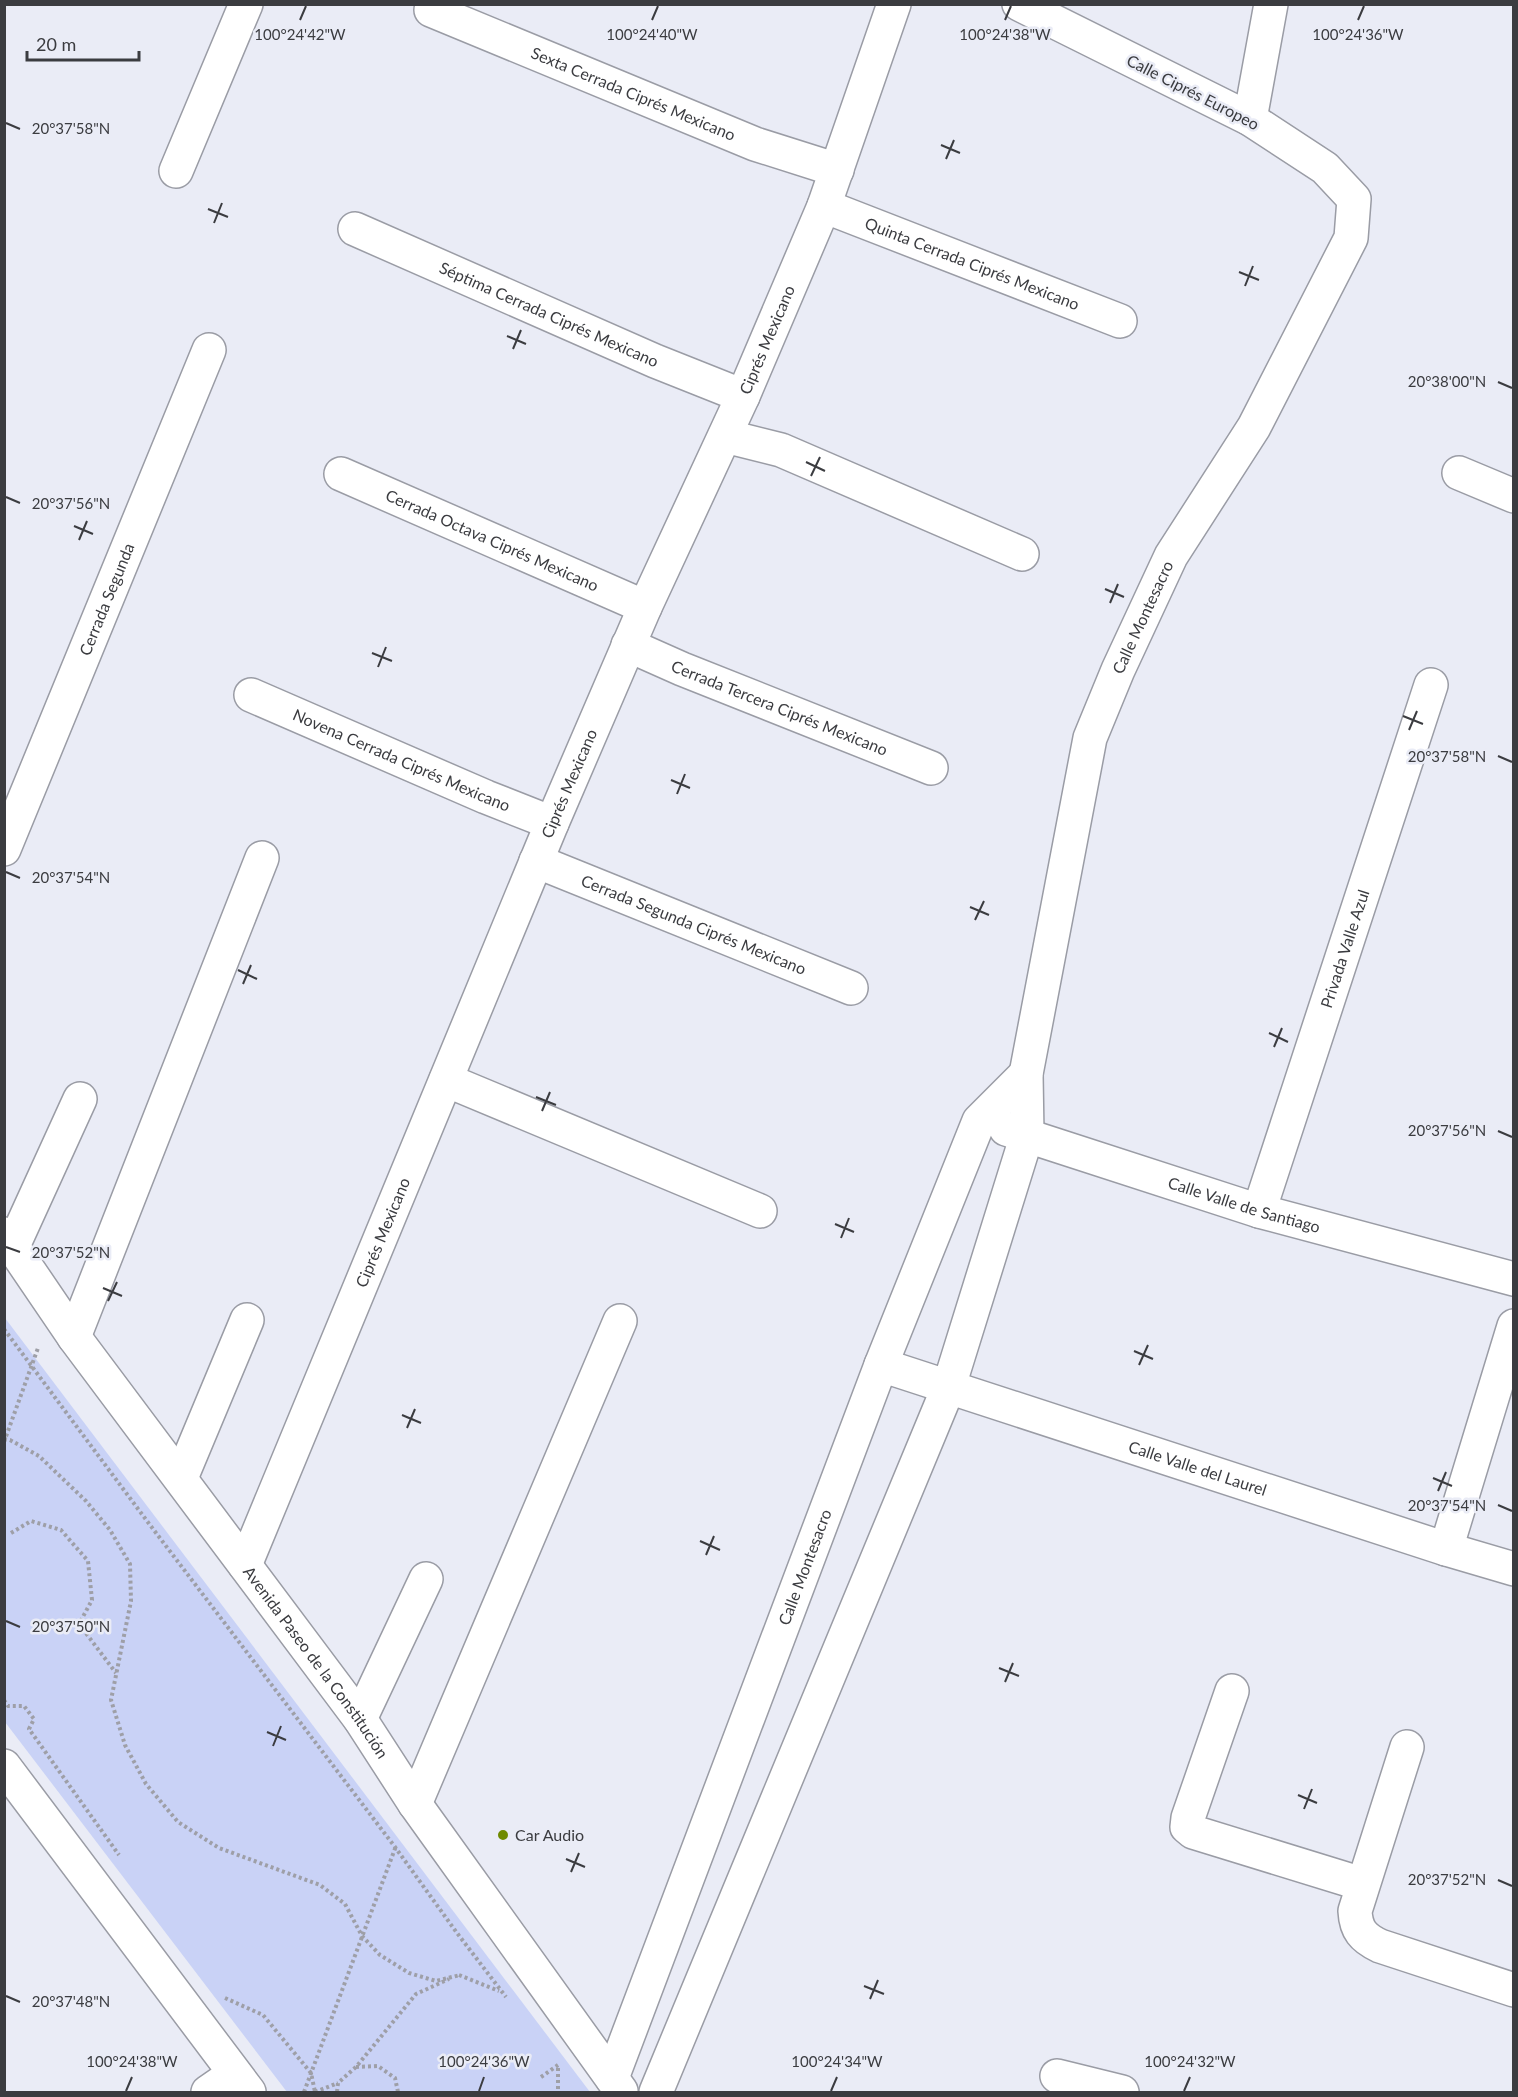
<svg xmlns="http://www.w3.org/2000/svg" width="1518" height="2097" viewBox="0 0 1518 2097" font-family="Lato,sans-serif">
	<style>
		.green { fill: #c9d2f6 }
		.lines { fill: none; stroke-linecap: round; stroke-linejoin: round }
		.minor-casing { stroke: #9a9ca5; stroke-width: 36 }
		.path { stroke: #9e9fa7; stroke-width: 4; stroke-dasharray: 3 3; stroke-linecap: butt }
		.minor { stroke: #fff; stroke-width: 33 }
		.ticks { fill: none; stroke: #3b3c40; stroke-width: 2 }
		.poi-dot { fill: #6f8a00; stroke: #eaecf6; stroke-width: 2 }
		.labels { text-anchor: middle; stroke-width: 5; stroke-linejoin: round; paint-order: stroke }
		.street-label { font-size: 16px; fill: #3b3c40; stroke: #eaecf6 }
		.poi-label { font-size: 16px; fill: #3b3c40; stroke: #eaecf6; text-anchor: start }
		.ticks-label { font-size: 15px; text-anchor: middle; fill: #3b3c40; stroke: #eaecf6; stroke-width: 5; stroke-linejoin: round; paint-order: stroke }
	</style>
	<rect width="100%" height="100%" fill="#eaecf6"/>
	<path class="green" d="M5 1318 590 2092H287L5 1722Z"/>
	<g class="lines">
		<defs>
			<g id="minor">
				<path id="s1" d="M431 10 755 144 837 170"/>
				<path d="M1250 119 1271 4"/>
				<path d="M176 171 246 4"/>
				<path id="s2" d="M824 206 1120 321"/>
				<path id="s3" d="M355 229 655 361 743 396"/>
				<path d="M725 436 781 450 1022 554"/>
				<path d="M1459 473 1514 496"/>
				<path id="s4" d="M341 474 645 607"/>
				<path id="s5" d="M628 645 682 669 931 768"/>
				<path id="s6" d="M251 695 486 797 552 823"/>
				<path id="s7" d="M4 849 209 350"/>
				<path id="s8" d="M536 861 851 988"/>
				<path d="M446 1080 760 1211"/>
				<path id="s9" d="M1006 1129 1259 1211 1514 1279"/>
				<path id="s10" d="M1259 1211 1431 685"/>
				<path id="s11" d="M4 1234 74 1337 360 1719 415 1804 621 2091"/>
				<path d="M13 1246 80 1099"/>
				<path d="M74 1337 262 858"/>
				<path id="s12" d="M881 1365 1446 1549 1514 1569"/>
				<path d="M181 1478 247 1320"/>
				<path d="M1446 1549 1514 1326"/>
				<path id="s13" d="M245 1565 552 823 645 607 743 396 824 206 894 4"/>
				<path d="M1232 1691 1188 1818 1187 1827 1193 1832 1362 1884"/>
				<path d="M360 1719 426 1579"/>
				<path d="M1407 1747 1355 1911C1356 1930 1363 1938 1380 1946L1514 1990"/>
				<path d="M4 1766 249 2092"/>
				<path d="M415 1804 620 1321"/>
				<path d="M1057 2076 1122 2092"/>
				<path id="s14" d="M612 2078 881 1365 979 1121 1026 1074"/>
				<path d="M208 2092 234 2074"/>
				<path id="s15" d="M656 2092 949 1386 1027 1135 1026 1074 1090 738 1118 670 1171 556 1254 427 1351 238 1354 199 1325 168 1250 119 1019 4"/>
			</g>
		</defs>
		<use href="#minor" class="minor-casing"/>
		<path class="path" d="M4 1329 150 1525 395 1847 457 1933 506 1997
			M4 1439 10 1440 39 1456 86 1501 110 1530 130 1564 131 1601 111 1700 125 1745 146 1784 178 1822 219 1848 320 1885 345 1904 362 1936 380 1955 409 1973 436 1981 460 1975
			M4 1442 38 1348
			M11 1533 31 1521 61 1530 88 1561 92 1600 79 1624 116 1673
			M4 1700 8 1706H24L34 1719 29 1729 119 1855
			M459 1975 499 1991
			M225 1998 263 2015 311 2073 315 2092
			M356 2067 378 2066 395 2078 398 2092
			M558 2068V2092
			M541 2077 558 2065
			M304 2092 396 1846
			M315 2092 338 2083
			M337 2092 338 2083 356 2067 416 1994 449 1979"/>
		<use href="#minor" class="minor"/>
	</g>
	<path class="ticks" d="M300 20 306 6M652 20 658 6M1005 20 1011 6M1358 20 1364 6M6 123 20 129M941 145 960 153M946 159 954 140M208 209 228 217M214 223 222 203M1239 272 1259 280M1245 286 1253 266M507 336 526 344M513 349 521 330M1498 382 1512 388M806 462 825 471M811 476 820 457M6 497 20 503M74 526 93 534M79 540 87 521M1105 589 1124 597M1110 603 1118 584M372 653 392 661M378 667 386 647M1403 716 1423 724M1409 730 1417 711M1498 756 1512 762M671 780 690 788M677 794 685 774M6 872 20 878M970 907 989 915M975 920 984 901M238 970 257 979M243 984 251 965M1269 1033 1288 1042M1274 1047 1282 1028M536 1097 556 1105M542 1111 550 1092M1498 1131 1512 1137M835 1224 854 1232M841 1238 849 1218M6 1247 20 1252M103 1288 122 1296M108 1301 117 1282M1134 1351 1153 1359M1139 1365 1148 1345M402 1415 421 1423M407 1428 415 1409M1433 1478 1452 1486M1438 1491 1446 1472M1498 1505 1512 1511M700 1541 720 1550M706 1555 714 1536M6 1621 20 1627M999 1668 1019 1676M1005 1682 1013 1663M267 1732 286 1740M273 1746 281 1726M1298 1795 1317 1803M1304 1809 1312 1789M566 1859 585 1867M571 1872 579 1853M1498 1880 1512 1886M864 1986 884 1994M6 1996 20 2002M870 1999 878 1980M126 2091 132 2077M479 2091 484 2077M831 2091 837 2077M1184 2091 1190 2077"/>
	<circle class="poi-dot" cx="503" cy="1835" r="6"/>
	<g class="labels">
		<g class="street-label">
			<text transform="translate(1193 92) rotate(27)" y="6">Calle Ciprés Europeo</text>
			<text dy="6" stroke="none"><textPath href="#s1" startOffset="219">Sexta Cerrada Ciprés Mexicano</textPath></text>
			<text dy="6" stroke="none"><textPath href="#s2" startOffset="159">Quinta Cerrada Ciprés Mexicano</textPath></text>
			<text dy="6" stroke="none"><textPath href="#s3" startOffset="212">Séptima Cerrada Ciprés Mexicano</textPath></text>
			<text dy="6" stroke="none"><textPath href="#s13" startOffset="1332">Ciprés Mexicano</textPath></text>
			<text dy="6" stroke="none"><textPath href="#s4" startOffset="165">Cerrada Octava Ciprés Mexicano</textPath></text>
			<text dy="6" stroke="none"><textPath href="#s7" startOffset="270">Cerrada Segunda</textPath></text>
			<text dy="6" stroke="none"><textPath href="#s15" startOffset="1562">Calle Montesacro</textPath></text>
			<text dy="6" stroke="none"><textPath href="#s5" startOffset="164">Cerrada Tercera Ciprés Mexicano</textPath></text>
			<text dy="6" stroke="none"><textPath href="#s6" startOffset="164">Novena Cerrada Ciprés Mexicano</textPath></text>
			<text dy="6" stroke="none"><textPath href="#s13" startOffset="846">Ciprés Mexicano</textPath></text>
			<text dy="6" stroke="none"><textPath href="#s8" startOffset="170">Cerrada Segunda Ciprés Mexicano</textPath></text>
			<text dy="6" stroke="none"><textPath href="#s10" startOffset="276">Privada Valle Azul</textPath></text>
			<text dy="6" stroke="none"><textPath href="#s9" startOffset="250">Calle Valle de Santiago</textPath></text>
			<text dy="6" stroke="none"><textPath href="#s13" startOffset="360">Ciprés Mexicano</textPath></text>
			<text dy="6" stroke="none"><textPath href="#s12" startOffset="333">Calle Valle del Laurel</textPath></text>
			<text dy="6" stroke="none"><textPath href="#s14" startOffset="546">Calle Montesacro</textPath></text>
			<text dy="6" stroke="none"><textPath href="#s11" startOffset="530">Avenida Paseo de la Constitución</textPath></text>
		</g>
		<g class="poi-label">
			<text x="515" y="1841">Car Audio</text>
		</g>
	</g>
	<g class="ticks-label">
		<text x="300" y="40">100°24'42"W</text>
		<text x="652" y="40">100°24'40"W</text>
		<text x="1005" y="40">100°24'38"W</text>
		<text x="1358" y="40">100°24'36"W</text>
		<text x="71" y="134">20°37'58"N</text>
		<text x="1447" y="387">20°38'00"N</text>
		<text x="71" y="509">20°37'56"N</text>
		<text x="1447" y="762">20°37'58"N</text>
		<text x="71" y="883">20°37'54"N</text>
		<text x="1447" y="1136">20°37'56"N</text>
		<text x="71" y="1258">20°37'52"N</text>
		<text x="1447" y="1511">20°37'54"N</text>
		<text x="71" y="1632">20°37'50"N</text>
		<text x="1447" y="1885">20°37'52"N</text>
		<text x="71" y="2007">20°37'48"N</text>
		<text x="132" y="2067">100°24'38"W</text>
		<text x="484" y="2067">100°24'36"W</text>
		<text x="837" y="2067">100°24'34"W</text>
		<text x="1190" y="2067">100°24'32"W</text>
	</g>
	<rect width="1518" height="2097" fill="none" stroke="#3b3c40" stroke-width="12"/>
	<path d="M27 51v9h112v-9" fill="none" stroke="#3b3c40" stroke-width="3"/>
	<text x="36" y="51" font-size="18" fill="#3b3c40" stroke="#eaecf6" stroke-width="4.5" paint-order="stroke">20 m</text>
</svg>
